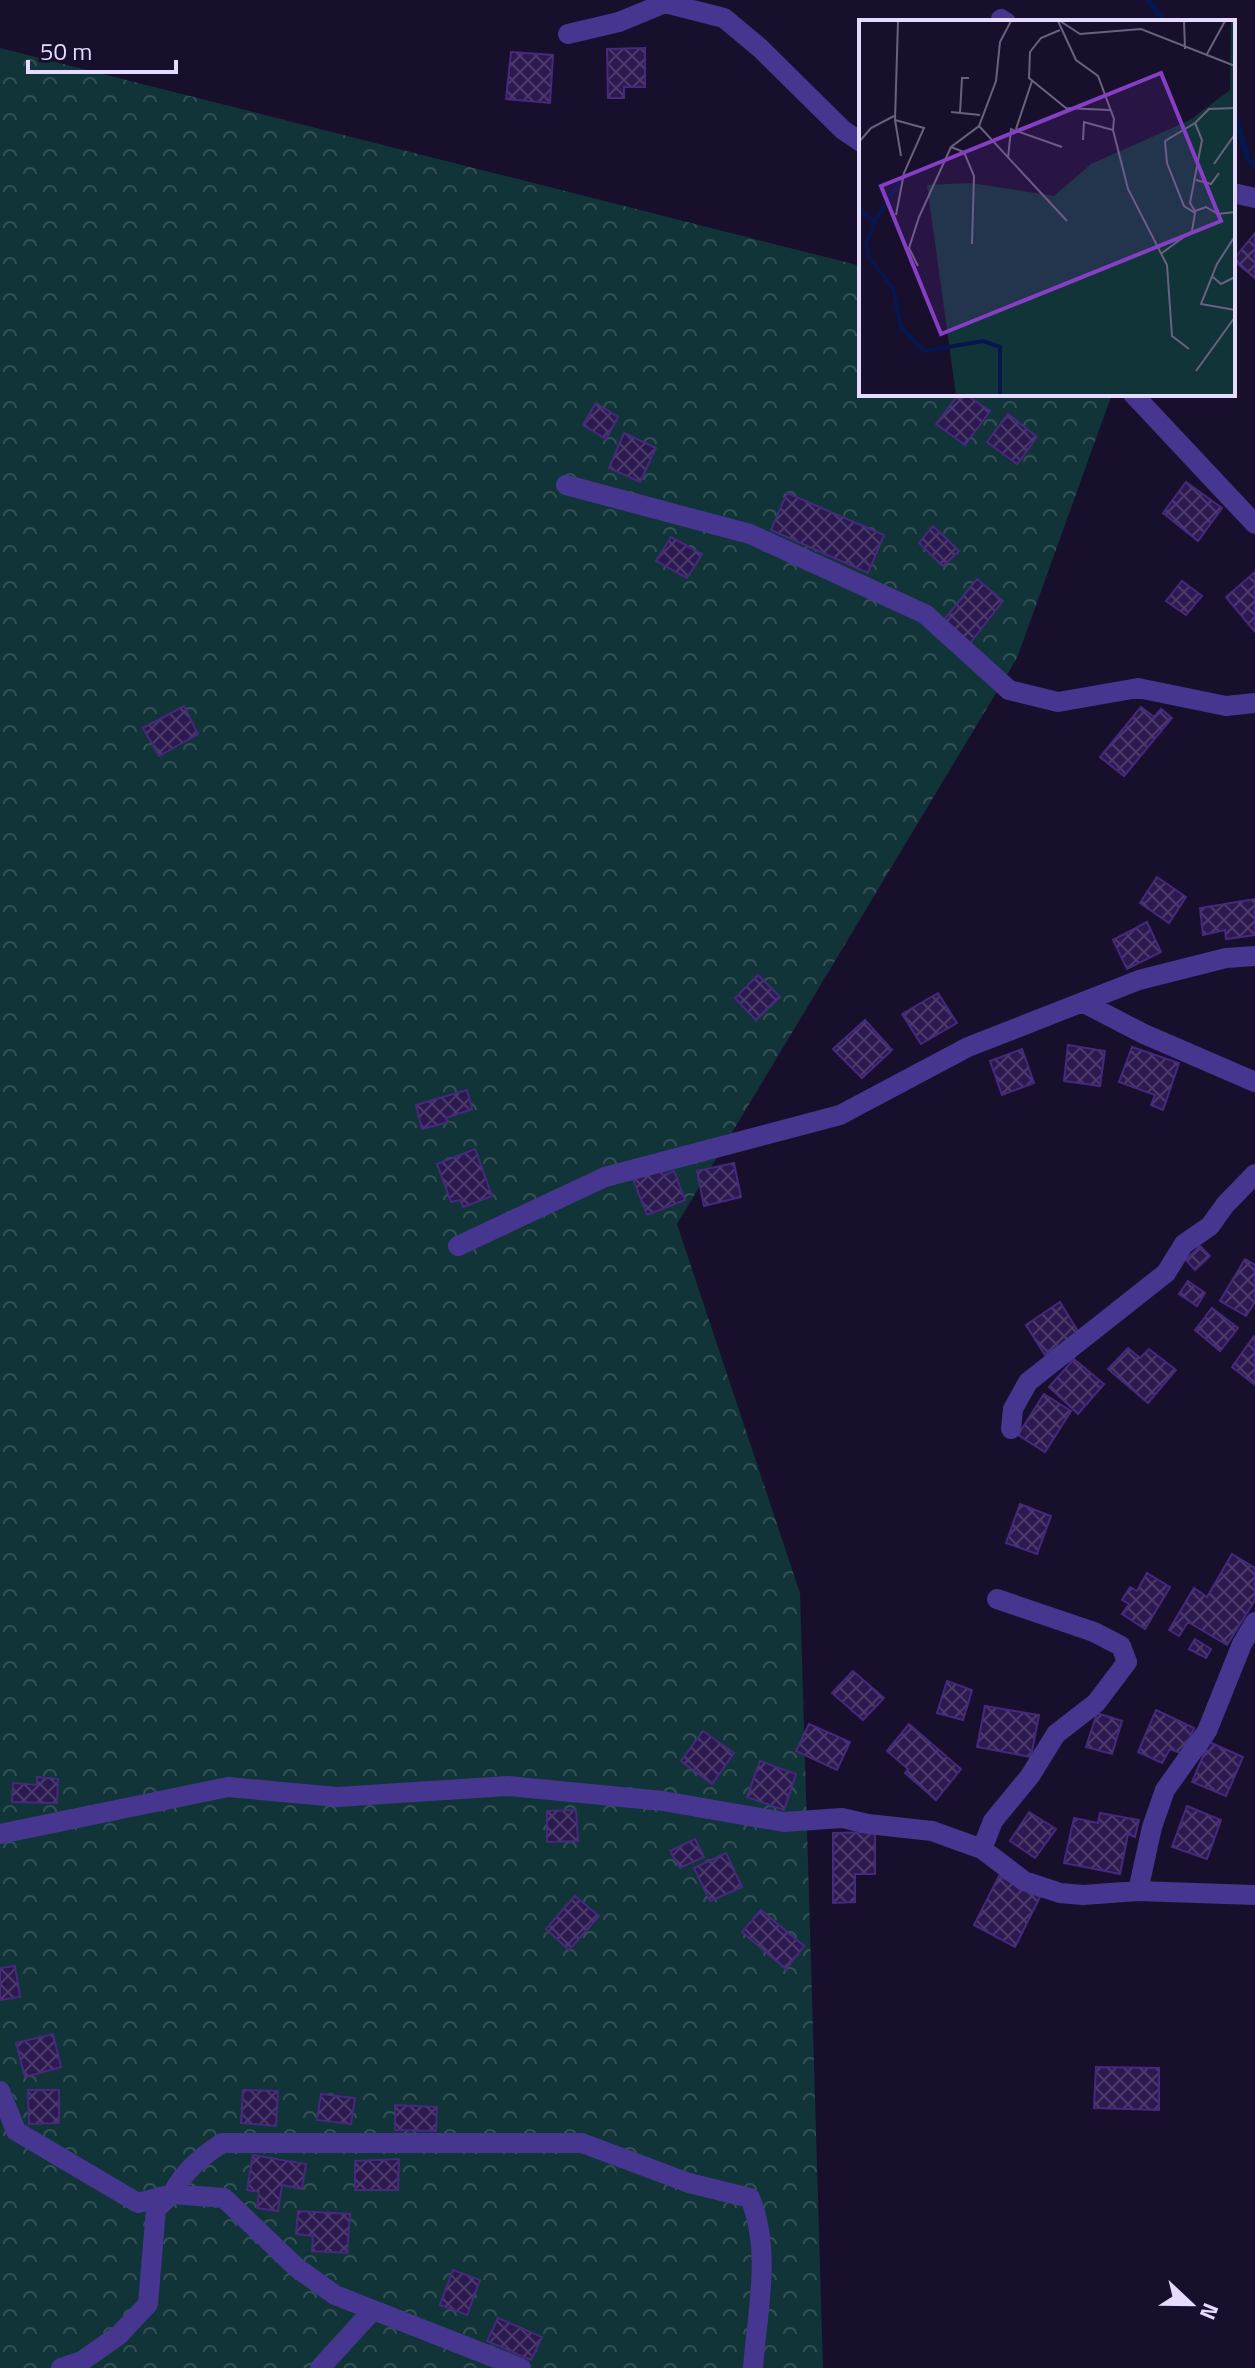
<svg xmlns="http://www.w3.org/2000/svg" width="1255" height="2368" viewBox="0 0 1255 2368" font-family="'Titillium Web',sans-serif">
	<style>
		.forest { fill: url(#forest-crowns) }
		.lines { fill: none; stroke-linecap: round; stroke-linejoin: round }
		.stream { stroke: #06164f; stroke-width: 6 }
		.building { fill: url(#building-cross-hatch); stroke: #46297e; stroke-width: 2 }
		.street { stroke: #463690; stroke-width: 20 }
		.inset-river { fill: none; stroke: #06164f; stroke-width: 4 }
		.inset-road { fill: none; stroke: #6a6181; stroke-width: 2 }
		.view { fill: #863ec5; fill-opacity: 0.15; stroke: #863ec5; stroke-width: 4 }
		.inset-edge { fill: none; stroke: #e4dbff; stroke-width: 4 }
	</style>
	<defs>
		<pattern id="forest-crowns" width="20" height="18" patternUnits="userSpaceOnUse" patternTransform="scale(2)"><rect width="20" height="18" fill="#113438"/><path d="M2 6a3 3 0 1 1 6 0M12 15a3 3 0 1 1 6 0" fill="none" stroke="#345156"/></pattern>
		<pattern id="building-cross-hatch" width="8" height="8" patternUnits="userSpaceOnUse" patternTransform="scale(2)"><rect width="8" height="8" fill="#2c1950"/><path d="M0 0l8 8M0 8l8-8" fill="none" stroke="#4a3a6a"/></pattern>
	</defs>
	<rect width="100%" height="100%" fill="#180f2d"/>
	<path class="forest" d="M0 48 861 266V394H1112L1017 658 677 1224 800 1593 823 2368H0Z"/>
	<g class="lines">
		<path class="stream" d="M1148 0 1165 22
			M1233 111 1248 159 1255 165"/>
	</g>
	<path class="building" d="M645 48V87H624V98H608L607 49Z
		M511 52 553 55 550 103 506 99Z
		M1255 233V278L1233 260Z
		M959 394H965L990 411 965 445 936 424Z
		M596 403 618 417 606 439 583 425Z
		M1008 414 1037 437 1017 464 987 442Z
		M624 433 656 448 640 482 609 468Z
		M1186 482 1222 508 1198 541 1163 513Z
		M787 493 884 535 868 573 771 530Z
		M933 526 959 551 943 566 919 543Z
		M671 537 702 554 687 578 656 561Z
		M1255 572V632L1226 597Z
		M977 579 1003 601 970 643 943 621Z
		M1182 581 1202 596 1186 615 1166 601Z
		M184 706 198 734 159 756 143 728Z
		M1141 707 1154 717 1161 709 1172 718 1124 776 1100 757Z
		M1157 877 1186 897 1169 923 1140 903Z
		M1255 899V935L1226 939 1225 930 1203 935 1200 908Z
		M1147 922 1161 952 1127 969 1113 940Z
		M758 975 780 997 756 1020 735 998Z
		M938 993 957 1023 921 1044 902 1014Z
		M865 1020 892 1050 862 1078 833 1049Z
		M1068 1045 1105 1051 1100 1086 1064 1081Z
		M1132 1047 1179 1063 1163 1110 1151 1105 1155 1095 1119 1082Z
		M1022 1049 1034 1083 1002 1095 990 1061Z
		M467 1090 472 1109 446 1118 448 1122 422 1129 416 1105Z
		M475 1149 492 1196 463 1207 460 1200 451 1202 437 1164Z
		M734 1163 741 1197 704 1206 697 1171Z
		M661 1169 663 1176 674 1171 685 1200 647 1215 633 1179Z
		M1200 1246 1210 1256 1195 1270 1186 1260Z
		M1245 1259 1255 1265V1302L1246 1316 1220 1301Z
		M1188 1281 1205 1293 1197 1306 1179 1294Z
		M1060 1302 1079 1333 1045 1355 1026 1325Z
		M1212 1308 1238 1328 1220 1351 1195 1330Z
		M1254 1336H1255V1385L1232 1367Z
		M1128 1348 1140 1358 1149 1349 1176 1370 1148 1403 1108 1369Z
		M1074 1359 1104 1384 1078 1414 1049 1387Z
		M1044 1394 1071 1411 1045 1452 1018 1435Z
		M1020 1504 1051 1516 1037 1554 1006 1543Z
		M1232 1554 1255 1568V1600L1227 1645 1188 1622 1179 1636 1169 1630 1194 1588 1207 1597Z
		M1147 1573 1170 1587 1145 1629 1122 1614 1129 1604 1122 1600 1130 1587 1137 1591Z
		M1195 1639 1211 1649 1206 1658 1189 1649Z
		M853 1671 884 1698 863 1720 832 1693Z
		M947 1681 972 1690 963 1720 937 1713Z
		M985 1706 1039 1715 1031 1757 977 1747Z
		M1156 1710 1194 1728 1183 1754 1170 1749 1162 1763 1138 1752Z
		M1097 1713 1122 1721 1112 1754 1086 1747Z
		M809 1724 850 1742 837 1770 796 1751Z
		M909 1724 961 1769 936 1800 905 1773 908 1769 887 1751Z
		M703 1731 734 1753 712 1784 681 1761Z
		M1209 1742 1243 1757 1226 1796 1192 1782Z
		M760 1761 796 1774 784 1810 747 1797Z
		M37 1777 58 1779 57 1803 12 1802 13 1783 37 1785Z
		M1187 1806 1221 1820 1207 1859 1172 1847Z
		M576 1810 578 1841 547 1842V1811Z
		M1029 1812 1056 1829 1035 1858 1010 1841Z
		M1100 1813 1139 1820 1135 1837 1128 1834 1120 1874 1064 1863 1074 1818 1098 1823Z
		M875 1832V1874H855V1902L833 1903V1833Z
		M695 1839 704 1857 680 1868 670 1851Z
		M726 1853 742 1887 710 1901 694 1868Z
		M999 1876 1040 1897 1015 1947 974 1925Z
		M575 1896 599 1916 569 1950 546 1929Z
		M761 1910 804 1946 786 1969 742 1932Z
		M15 1966 20 1997 0 2000V1968Z
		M53 2034 61 2067 25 2077 16 2043Z
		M1096 2067 1159 2068V2110L1094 2108Z
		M28 2090H59V2123L29 2124Z
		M243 2090 278 2091 276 2126 241 2123Z
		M321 2094 355 2098 351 2124 317 2120Z
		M395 2105 437 2107 436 2131 395 2130Z
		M253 2155 306 2164 302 2189 282 2185 278 2211 257 2208 259 2192 247 2190Z
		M399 2159 398 2190H355V2161Z
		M298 2211 350 2214 347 2253 312 2251 313 2236 296 2234Z
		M453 2270 480 2280 467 2315 440 2305Z
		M498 2318 542 2337 531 2360 487 2341Z"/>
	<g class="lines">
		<path class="street" d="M1001 19 1006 22
			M568 34 619 22 665 3 724 18 760 48 843 130 861 142
			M1233 193 1255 198
			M1133 394 1255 524
			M566 485 750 534 925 614 1009 690 1058 702 1138 688 1226 706 1255 703
			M1084 1003 1144 1034 1255 1082
			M458 1246 605 1177 840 1115 968 1047 1139 980 1226 958 1255 956
			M1011 1429 1013 1409 1028 1382 1166 1273 1184 1244 1210 1226 1225 1205 1255 1174
			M0 1834 228 1787 337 1797 508 1786 663 1801 784 1822 842 1818 868 1824 932 1831 982 1849 993 1821 1030 1776 1056 1734 1096 1703 1127 1662 1121 1646 1094 1632 997 1599
			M982 1849 1024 1881 1060 1893 1083 1895 1138 1891 1255 1895
			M1138 1891 1152 1827 1165 1790 1207 1731 1242 1644 1255 1622
			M0 2091 16 2131 138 2203 172 2194C184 2171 201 2157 222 2143H582L689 2183 750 2198C772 2250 757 2313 753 2368
			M61 2368 82 2361 119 2335 148 2304 156 2209 172 2194 224 2198 297 2268 335 2295 521 2368
			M320 2368 373 2310"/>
	</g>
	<g transform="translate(859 20)">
		<rect width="376" height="376" fill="#180f2d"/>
		<path d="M372 1H376V375H97L68 165 112 163 195 176 232 144 331 100 371 70Z" fill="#113438"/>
		<path class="inset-river" d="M0 191 16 201 7 223 10 238 34 268 42 307 65 331 124 321 141 327V375M17 200 42 159"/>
		<path class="inset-road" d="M199 1 217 40 239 56 255 99 254 110M201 1 221 14 282 9 376 46M325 1 326 29M201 10 182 18 171 32 170 58 207 88 251 90M348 34 366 1M376 88 350 89 336 103 343 120 331 183 336 191 347 187 359 194 376 192M92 92 121 95M101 93 103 58H110M36 100 42 136M120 106 208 201M157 109 173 61M224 120 225 102 254 110 269 169 308 245 313 316 330 329M0 122 12 108 35 96M92 127 105 132 115 156 113 224M149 138 152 109 203 127M355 144 376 114M337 160 352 164 360 153M37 195 45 153 65 108 36 100 39 1M376 216 358 244 342 284 376 290M303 233 333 211 336 193 325 186 308 143 306 121 336 103M59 246 50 228 60 197 92 127 120 106 137 61 141 22 152 1M354 257 362 264 376 257M337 351 376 297"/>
		<path class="view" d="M302 53 362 201 82 314 22 166Z"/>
		<rect width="376" height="376" class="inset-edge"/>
	</g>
	<g transform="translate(1191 2304) rotate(112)" stroke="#180f2d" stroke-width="6" paint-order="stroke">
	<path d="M0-6L14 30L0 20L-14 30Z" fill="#e4dbff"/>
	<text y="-12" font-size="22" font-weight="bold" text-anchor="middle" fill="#e4dbff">N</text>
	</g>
	<path d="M28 60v12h148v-12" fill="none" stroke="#e4dbff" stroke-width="4"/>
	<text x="40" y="60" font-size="24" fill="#e4dbff" stroke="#180f2d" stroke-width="6" paint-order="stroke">50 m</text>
</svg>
